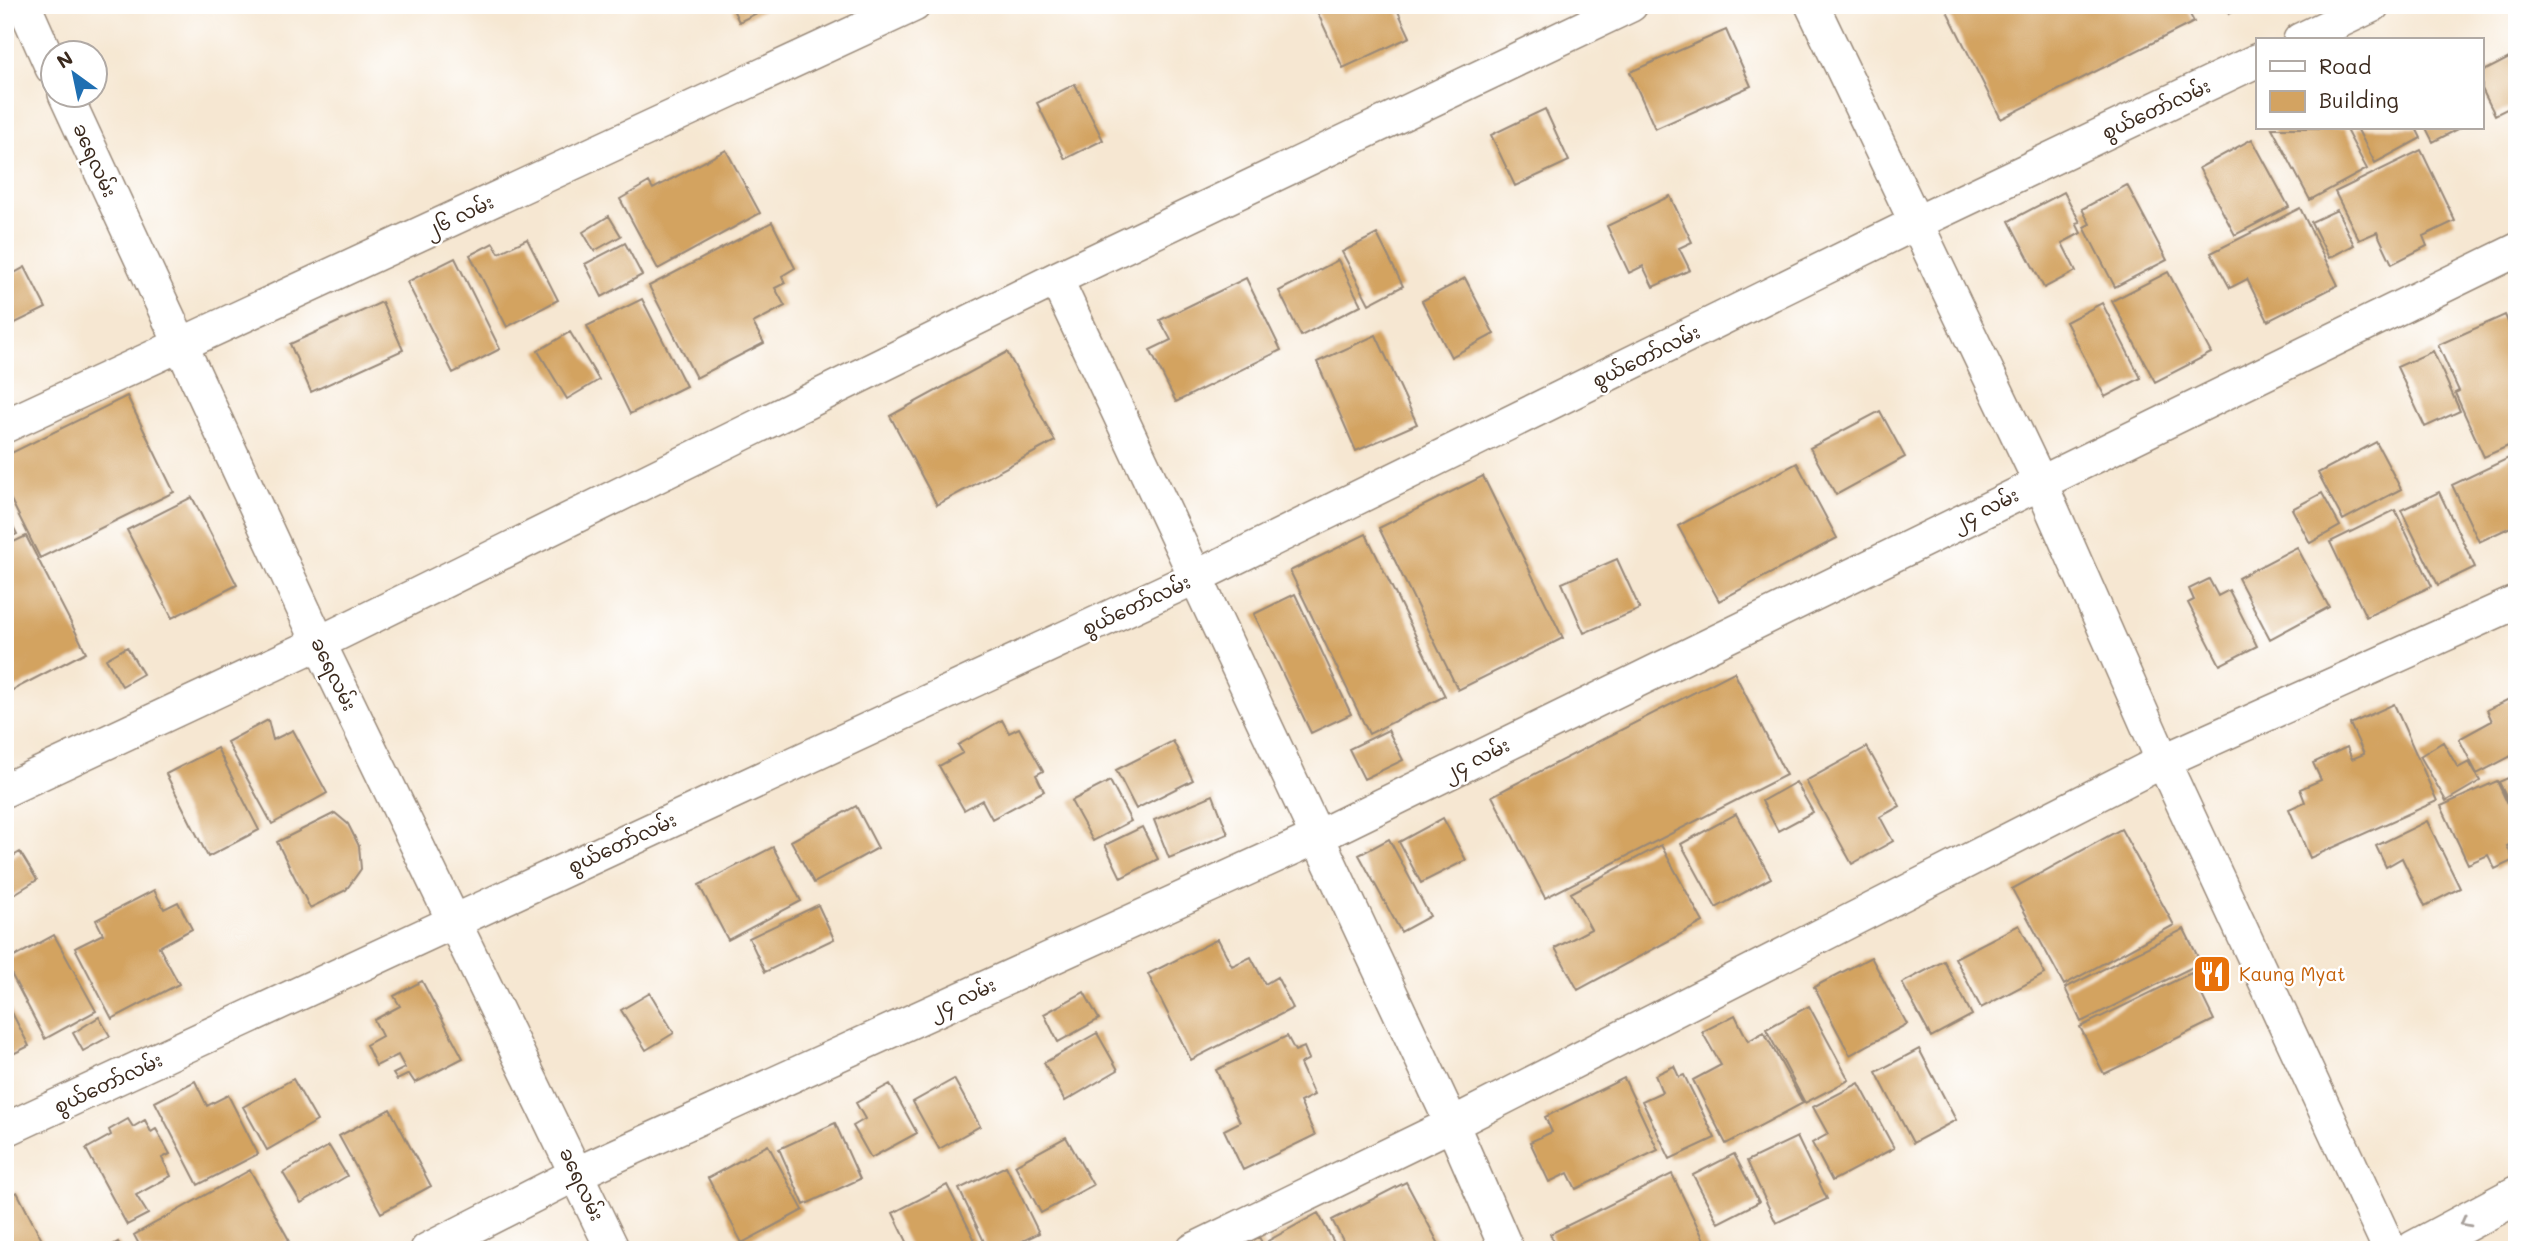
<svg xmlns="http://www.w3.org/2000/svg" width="2522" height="1255" viewBox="0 0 2522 1255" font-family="Mali,'Noto Sans Myanmar',sans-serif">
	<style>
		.building { fill: #d3a361 }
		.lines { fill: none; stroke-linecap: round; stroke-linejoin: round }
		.street-casing { stroke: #988878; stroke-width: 36 }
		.primary-casing { stroke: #988878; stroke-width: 41 }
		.street { stroke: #fff; stroke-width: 33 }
		.primary { stroke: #fff; stroke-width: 38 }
		.oneway { stroke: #a79f9a }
		.labels { text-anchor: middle; stroke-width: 5; stroke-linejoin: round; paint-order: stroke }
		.street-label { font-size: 19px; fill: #3b2a1e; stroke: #fff }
		.food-label { font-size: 19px; fill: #c56008; stroke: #fff; text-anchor: start }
	</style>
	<rect width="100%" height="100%" fill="#fff"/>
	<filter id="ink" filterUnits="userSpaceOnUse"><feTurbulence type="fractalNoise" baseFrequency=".0143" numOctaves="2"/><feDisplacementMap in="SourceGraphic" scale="14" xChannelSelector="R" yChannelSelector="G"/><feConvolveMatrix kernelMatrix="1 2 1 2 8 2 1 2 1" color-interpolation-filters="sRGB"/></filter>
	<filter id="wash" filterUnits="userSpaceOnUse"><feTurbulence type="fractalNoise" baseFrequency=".00686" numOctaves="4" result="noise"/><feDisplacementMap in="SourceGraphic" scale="28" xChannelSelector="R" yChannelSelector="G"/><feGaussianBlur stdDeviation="1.57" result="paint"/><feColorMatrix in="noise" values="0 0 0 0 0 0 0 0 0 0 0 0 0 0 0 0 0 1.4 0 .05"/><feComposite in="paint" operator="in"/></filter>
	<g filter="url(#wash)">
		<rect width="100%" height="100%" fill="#f6e7d2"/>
		<g id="blocks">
			<path class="building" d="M731 5H773L739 22Z
				M1314 5H1395L1410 37 1343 68Z
				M1944 5H2185L2194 22 2001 119Z
				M2225 5H2245L2229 14Z
				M1726 30 1751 86 1655 129 1630 72Z
				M2517 54V104L2495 115 2482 89V72Z
				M1075 84 1103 140 1065 159 1037 103Z
				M1545 109 1569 161 1515 186 1491 135Z
				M2272 128H2345L2367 169 2310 200Z
				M2357 128H2416L2421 138 2375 163Z
				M2426 128H2460L2433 142Z
				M2252 139 2289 207 2235 235 2199 168Z
				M726 150 760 213 658 269 620 199 649 182 653 189Z
				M2421 150 2455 221 2423 236 2427 246 2392 264 2377 232 2359 240 2335 192Z
				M2127 185 2167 260 2115 287 2084 227 2090 224 2082 209Z
				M2064 192 2080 222 2076 223 2081 233 2062 243 2076 271 2044 288 2009 221Z
				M1670 196 1692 242 1679 248 1690 270 1653 287 1643 266 1629 273 1607 226Z
				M2300 208 2338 285 2268 321 2247 279 2230 288 2211 253Z
				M2337 210 2354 245 2329 258 2311 222Z
				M609 216 621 236 594 251 583 232Z
				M772 222 795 268 782 276 785 283 775 288 785 306 753 323 764 343 696 378 649 286Z
				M1377 234 1403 286 1369 304 1342 252Z
				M527 239 558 300 507 327 470 255 493 243 499 253Z
				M625 243 642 275 602 297 585 264Z
				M455 258 500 349 453 373 407 282Z
				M1338 260 1361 305 1301 336 1279 291Z
				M25 267 46 308 5 328V278Z
				M2168 272 2211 353 2155 382 2112 301Z
				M1246 278 1281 350 1176 402 1150 350 1171 340 1160 320Z
				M1465 278 1494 334 1451 357 1422 301Z
				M642 299 686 386 630 414 587 326Z
				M382 302 403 350 311 392 290 344Z
				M2102 303 2141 378 2105 397 2066 322Z
				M2505 315 2517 342V442L2484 457 2455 393 2459 391 2438 345Z
				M570 332 599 380 567 399 538 351Z
				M1376 335 1417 424 1356 451 1317 362Z
				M2433 351 2460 411 2425 427 2397 367Z
				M1007 352 1055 441 937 505 890 416Z
				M127 396 174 492 40 558 5 488V456Z
				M1880 411 1905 457 1836 495 1810 448Z
				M2376 442 2401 489 2343 520 2318 473Z
				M2517 454V524L2479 542 2452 485Z
				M1797 463 1837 538 1719 601 1678 526Z
				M1483 476 1563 638 1458 690 1379 528Z
				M2439 492 2475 567 2438 585 2401 510Z
				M2322 493 2340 526 2310 543 2292 509Z
				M192 497 237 585 172 618 127 530Z
				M5 510 17 534 5 540Z
				M2395 510 2432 586 2366 617 2330 542Z
				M1366 534 1445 696 1369 734 1290 571Z
				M26 536 86 652 5 694V546Z
				M2297 547 2329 607 2270 639 2238 578Z
				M1617 559 1640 609 1584 633 1562 583Z
				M2209 579 2218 596 2229 590 2257 646 2220 665 2188 603 2194 600 2189 589Z
				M1295 594 1351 714 1311 733 1254 614Z
				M127 647 143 674 122 686 106 659Z
				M1734 672 1786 775 1545 898 1492 796Z
				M2517 695V753L2477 774 2459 739 2492 721 2487 710Z
				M2394 704 2437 801 2310 858 2289 809 2305 802 2300 789 2321 780 2313 763 2347 747 2352 759 2364 754 2350 724Z
				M268 720 273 740 293 730 327 793 272 824 227 742Z
				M1002 720 1009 733 1019 728 1043 771 1036 775 1044 791 992 819 982 800 964 810 939 766 963 753 958 745Z
				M1388 730 1403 760 1364 779 1349 749Z
				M1173 741 1193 780 1136 809 1116 770Z
				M2443 742 2458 768 2469 762 2480 781 2446 801 2420 756Z
				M1867 747 1900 806 1880 817 1893 841 1852 864 1806 781Z
				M217 748 259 830 208 857 166 774Z
				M2517 774V819L2499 782Z
				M1110 781 1131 821 1093 841 1071 801Z
				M2497 781 2517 824V841L2507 846 2514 860 2495 869 2488 855 2468 864 2441 806Z
				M1796 782 1813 812 1778 831 1762 801Z
				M1213 795 1228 834 1169 858 1154 820Z
				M856 806 878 848 814 883 791 841Z
				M335 813 348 824 359 846 361 869 346 890 310 908 277 842Z
				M1736 814 1771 878 1716 908 1681 844Z
				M1443 818 1466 860 1421 883 1399 842Z
				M2427 821 2460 888 2425 906 2402 858 2386 867 2376 846Z
				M1142 827 1158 859 1121 878 1105 845Z
				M2121 829 2174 925 2064 985 2012 889Z
				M1389 839 1430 916 1401 932 1359 855Z
				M1661 845 1703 922 1578 990 1555 948 1591 929 1571 893Z
				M773 847 801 901 728 940 699 885Z
				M20 852 37 880 11 896 5 887V861Z
				M154 890 164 909 178 902 192 929 159 947 179 984 112 1019 75 948 103 934 96 920Z
				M818 905 834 939 765 972 749 938Z
				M2019 925 2045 974 1981 1008 1955 958Z
				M2184 929 2201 963 2081 1022 2065 988Z
				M54 935 96 1011 45 1039 5 962Z
				M1218 939 1232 966 1251 957 1265 984 1277 977 1293 1008 1191 1060 1148 974Z
				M1871 957 1907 1024 1850 1055 1814 987Z
				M1944 961 1972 1015 1931 1037 1902 983Z
				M2191 973 2214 1020 2104 1074 2080 1027Z
				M422 981 463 1058 415 1083 409 1074 397 1080 393 1074 405 1068 398 1055 376 1066 366 1045 382 1036 374 1020 400 1006 394 996Z
				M1084 992 1099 1019 1058 1042 1044 1014Z
				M650 993 674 1033 646 1050 621 1010Z
				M5 999 29 1046 5 1058Z
				M1809 1006 1849 1080 1805 1103 1766 1029Z
				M1735 1015 1748 1041 1764 1032 1803 1103 1726 1144 1693 1080 1721 1065 1702 1032Z
				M99 1017 110 1036 83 1051 73 1033Z
				M1097 1033 1118 1070 1065 1101 1044 1063Z
				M1287 1036 1295 1051 1304 1047 1309 1059 1300 1064 1314 1095 1300 1102 1315 1135 1243 1170 1224 1130 1240 1122 1216 1070Z
				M1919 1049 1956 1120 1913 1143 1876 1072Z
				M1674 1066 1679 1077 1684 1075 1715 1138 1670 1159 1642 1101 1662 1092 1655 1075Z
				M1624 1078 1658 1150 1576 1189 1568 1173 1549 1182 1530 1142 1552 1132 1545 1117Z
				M293 1079 317 1121 267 1150 243 1107Z
				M954 1079 980 1126 939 1149 913 1102Z
				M195 1081 207 1106 228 1095 258 1154 198 1185 155 1102Z
				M1859 1083 1894 1148 1832 1181 1812 1143 1828 1134 1813 1107Z
				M890 1084 917 1133 871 1158 853 1126 865 1119 856 1103Z
				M390 1109 431 1186 381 1213 339 1136Z
				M128 1119 133 1127 145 1120 151 1132 156 1129 170 1154 162 1158 171 1176 136 1195 148 1214 127 1225 86 1149 111 1135 109 1130Z
				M835 1123 860 1179 804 1205 779 1149Z
				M1066 1137 1093 1185 1041 1213 1015 1165Z
				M1797 1137 1827 1199 1776 1223 1747 1161Z
				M768 1145 803 1210 742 1243 708 1178Z
				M329 1146 347 1176 301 1203 283 1173Z
				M1734 1154 1759 1202 1718 1223 1693 1175Z
				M1006 1166 1039 1233 1004 1250H988L959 1189Z
				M250 1170 289 1240 272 1250H142L134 1235Z
				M1672 1174 1709 1250H1558L1550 1234Z
				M1406 1182 1441 1248 1348 1250 1332 1220Z
				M947 1185 980 1250H911L893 1213Z
				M5 1190 8 1196 17 1192 47 1250H5Z
				M1318 1213 1338 1250H1273L1268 1241Z
				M1259 1237 1266 1250H1237Z
				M118 1242 122 1250H104Z"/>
		</g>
	</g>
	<g filter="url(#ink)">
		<use href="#blocks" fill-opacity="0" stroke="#988878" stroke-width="2"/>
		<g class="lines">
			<defs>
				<path id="street" d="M24 5 52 68
					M1812 5 2040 482 2163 761 2390 1250
					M2300 40 2373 5
					M65 94 319 643 613 1250
					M1056 279 1452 1124 1507 1250
					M5 426 914 5
					M5 790 319 643 1056 279 1631 5
					M5 1130 1196 577 1916 223 2258 60
					M427 1250 578 1173 1317 837 2517 250
					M1193 1250 1452 1124 2163 761 2517 602"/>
				<path id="primary" d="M2414 1250 2517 1195"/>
			</defs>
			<use href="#street" class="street-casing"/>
			<use href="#primary" class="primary-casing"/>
			<use href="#street" class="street"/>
			<use href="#primary" class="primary"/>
		</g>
		<defs><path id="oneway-chevron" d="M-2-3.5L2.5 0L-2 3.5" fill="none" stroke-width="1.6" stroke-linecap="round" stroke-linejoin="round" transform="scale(1.75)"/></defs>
		<use class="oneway" href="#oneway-chevron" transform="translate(2465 1222) rotate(152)"/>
	</g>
	<defs>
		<symbol id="restaurant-square" viewBox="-11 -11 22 22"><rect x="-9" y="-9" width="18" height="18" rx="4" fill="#e8710a" stroke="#fff"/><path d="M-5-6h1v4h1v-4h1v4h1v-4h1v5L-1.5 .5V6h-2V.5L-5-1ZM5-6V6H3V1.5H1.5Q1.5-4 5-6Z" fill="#fff"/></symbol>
	</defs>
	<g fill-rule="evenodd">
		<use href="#restaurant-square" x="2190" y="952" width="44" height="44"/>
	</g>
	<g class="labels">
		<g class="street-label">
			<text transform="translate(2156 109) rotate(-25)" y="7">စွယ်တော်လမ်း</text>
			<text transform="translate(95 160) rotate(66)" y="7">ခရေလမ်း</text>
			<text transform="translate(459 216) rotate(-25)" y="7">၂၆ လမ်း</text>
			<text transform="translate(1646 356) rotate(-26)" y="7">စွယ်တော်လမ်း</text>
			<text transform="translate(1985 509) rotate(-26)" y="7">၂၄ လမ်း</text>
			<text transform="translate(1136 605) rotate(-25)" y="7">စွယ်တော်လမ်း</text>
			<text transform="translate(334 674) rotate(64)" y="7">ခရေလမ်း</text>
			<text transform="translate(1476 759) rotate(-26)" y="7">၂၄ လမ်း</text>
			<text transform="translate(622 843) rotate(-25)" y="7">စွယ်တော်လမ်း</text>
			<text transform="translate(962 998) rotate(-24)" y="7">၂၄ လမ်း</text>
			<text transform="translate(108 1083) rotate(-25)" y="7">စွယ်တော်လမ်း</text>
			<text transform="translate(582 1184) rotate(65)" y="7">ခရေလမ်း</text>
		</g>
		<g class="food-label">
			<text x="2239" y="981">Kaung Myat</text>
		</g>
	</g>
	<rect width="2522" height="1255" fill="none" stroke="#fff" stroke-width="28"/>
	<rect x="2256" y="38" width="228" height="91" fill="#ffffff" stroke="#b1aaa5" stroke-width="2"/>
	<rect x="2270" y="61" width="35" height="10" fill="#ffffff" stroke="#b1aaa5" stroke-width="2"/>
	<text x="2319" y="74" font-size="21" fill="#3b2a1e">Road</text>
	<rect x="2270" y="91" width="35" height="21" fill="#d3a361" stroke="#b1aaa5" stroke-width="2"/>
	<text x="2319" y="108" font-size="21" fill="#3b2a1e">Building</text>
	<g transform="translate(74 74) rotate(327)"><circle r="33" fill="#ffffff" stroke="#b1aaa5" stroke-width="2"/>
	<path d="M0-5L12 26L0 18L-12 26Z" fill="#1f6fb2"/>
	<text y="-10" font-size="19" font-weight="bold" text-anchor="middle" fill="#3b2a1e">N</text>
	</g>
</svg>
